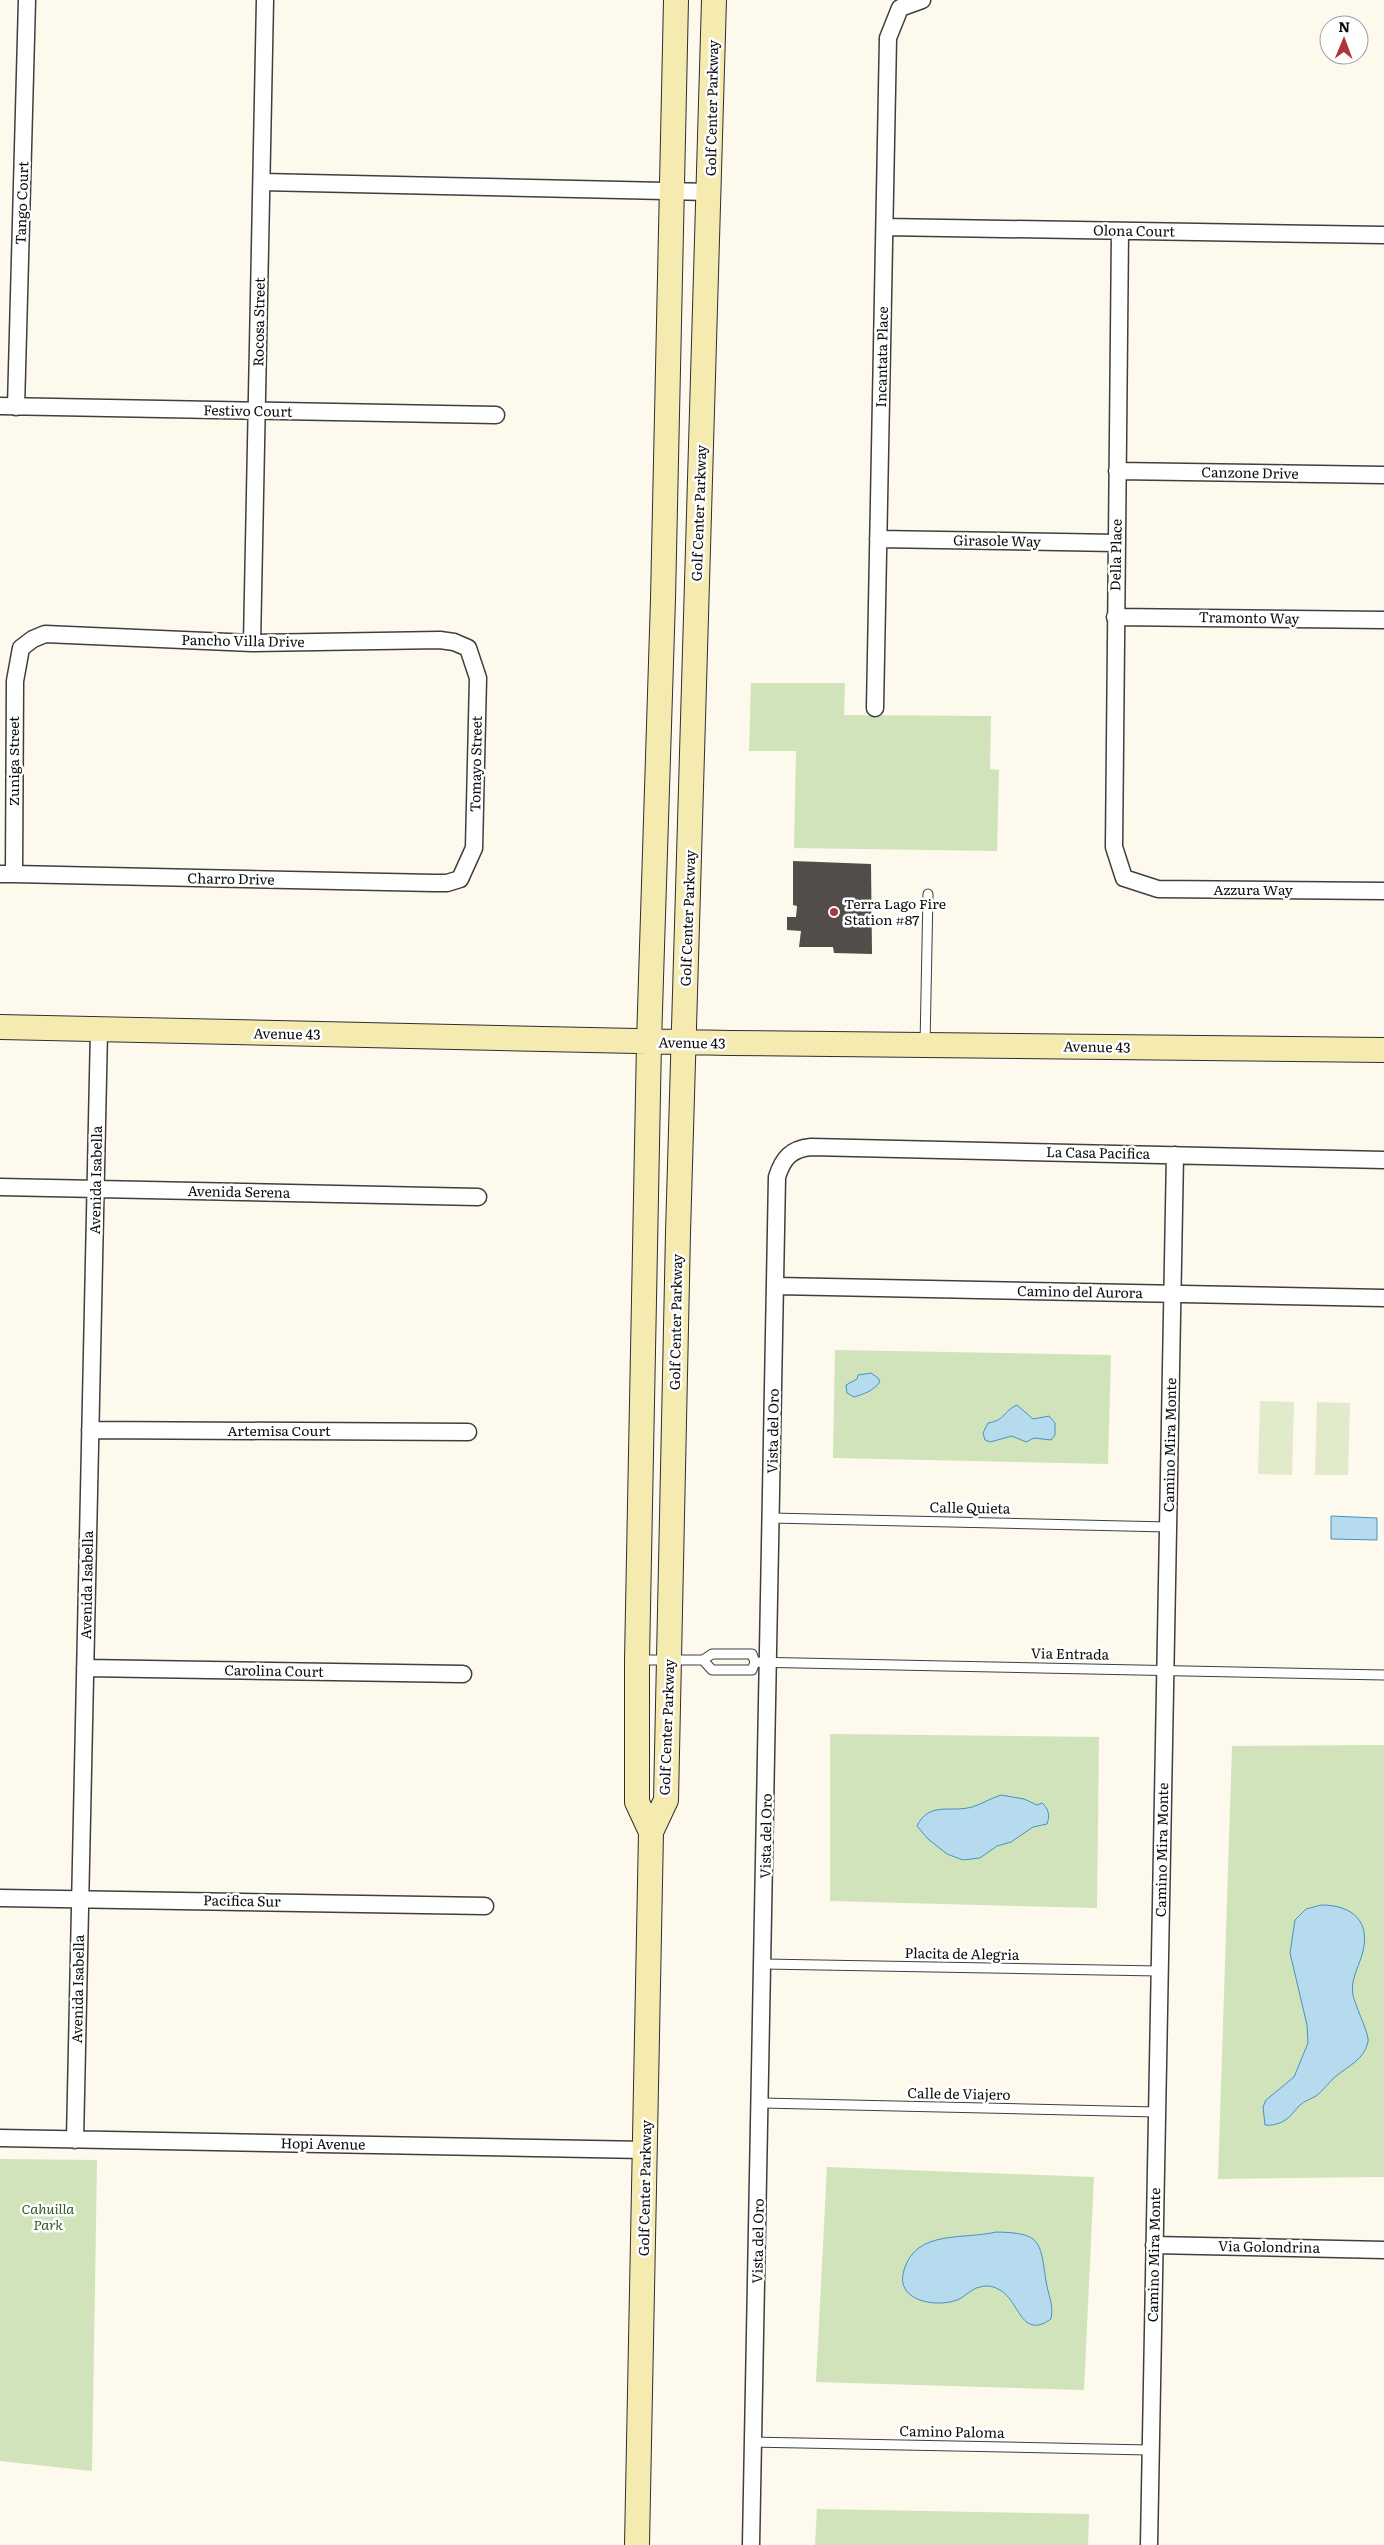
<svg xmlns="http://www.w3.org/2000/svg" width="1384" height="2545" viewBox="0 0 1384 2545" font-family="Literata,serif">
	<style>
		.green { fill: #d1e3bb }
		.pitch { fill: #e1ebcb }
		.water { fill: #b7dbee; stroke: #4892bc }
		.building { fill: #534d49 }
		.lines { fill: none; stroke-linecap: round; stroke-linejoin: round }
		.lane-casing { stroke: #3f3f3f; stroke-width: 11 }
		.street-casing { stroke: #3f3f3f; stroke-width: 19 }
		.secondary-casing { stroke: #2e2e2e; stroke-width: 26 }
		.lane { stroke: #fff; stroke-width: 9 }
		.street { stroke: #fff; stroke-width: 16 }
		.secondary { stroke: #f5eab0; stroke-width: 24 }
		.poi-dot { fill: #aa363f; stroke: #fff; stroke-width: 2 }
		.labels { text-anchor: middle; stroke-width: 5; stroke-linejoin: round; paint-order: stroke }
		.street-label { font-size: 14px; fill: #0c0c0c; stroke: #fff }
		.poi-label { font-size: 14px; fill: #0c0c0c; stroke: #fff; text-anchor: start }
		.park-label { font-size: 14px; font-style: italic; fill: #325b25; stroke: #fff }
	</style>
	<rect width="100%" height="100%" fill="#fdf9ed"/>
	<path class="green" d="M751 683H845L844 715 991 716 990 769 999 770 997 851 794 848 796 751H749Z
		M835 1350 1111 1355 1108 1464 833 1458Z
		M830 1734 1099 1737 1097 1908 830 1901Z
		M1384 1745V2177L1218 2179 1232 1746Z
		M0 2159 97 2160 92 2471 0 2461Z
		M827 2167 1094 2177 1084 2390 816 2382Z
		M817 2509 1089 2514 1088 2545H815Z"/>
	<path class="pitch" d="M1260 1401 1294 1402 1292 1475 1258 1474Z
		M1317 1402 1350 1403 1348 1475H1315Z"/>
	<path class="water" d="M871 1373 878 1378 880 1382C873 1391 864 1394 854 1397L847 1393 846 1385 857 1379 858 1375Z
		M1017 1405 1033 1419 1049 1416 1055 1423V1435L1051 1440 1034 1438 1026 1442 1012 1436 990 1442 985 1440 983 1433 988 1423C1006 1420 1003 1411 1017 1405Z
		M1331 1516 1377 1518V1540L1331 1539Z
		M1001 1795 1024 1799 1037 1805 1042 1803C1049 1809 1050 1816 1047 1824L1033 1827 1011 1842 997 1846 980 1858 963 1860 947 1854 928 1839 917 1826C929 1801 950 1813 972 1807 982 1804 991 1798 1001 1795Z
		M1321 1905C1352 1905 1372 1921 1362 1955 1358 1968 1350 1982 1353 1995 1355 2006 1370 2035 1368 2042 1364 2060 1348 2066 1335 2077 1329 2082 1323 2091 1316 2096 1311 2099 1304 2101 1300 2105 1294 2111 1291 2117 1284 2121 1278 2124 1271 2126 1265 2125L1263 2107 1266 2100 1294 2077 1308 2043 1307 2025 1290 1953 1295 1920 1306 1909Z
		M996 2232C1041 2233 1040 2240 1046 2281 1048 2295 1054 2304 1051 2319 1020 2341 1020 2299 998 2289 992 2286 987 2285 980 2287 972 2288 965 2297 957 2300 936 2308 894 2301 904 2270 916 2229 964 2240 996 2232Z"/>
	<path class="building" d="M793 861 871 864 872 954 834 953 833 947H799L801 931 787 930V917H796L797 906 793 905Z"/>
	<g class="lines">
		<defs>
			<path id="lane" d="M925 1045 928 894
				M771 1518 1168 1527
				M637 1660H703L712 1654H752L755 1662 752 1670H712L703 1660
				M755 1662 1384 1675
				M764 1964 1159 1971
				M761 2103 1156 2112
				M753 2442 1149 2450"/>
			<path id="street" d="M262 182 710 192
				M885 227 1384 235
				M1120 231 1114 847 1124 878 1158 889 1384 891
				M0 406 496 415
				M16 407 27 0
				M1117 471 1384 475
				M878 539 1116 543
				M1115 617 1384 620
				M252 643 265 0
				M875 708 888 38 900 8 922 0
				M0 874H14L434 883H447L460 879 474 848 478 678 468 648 454 642 440 640 252 643 45 634 33 639 21 648 15 681 14 874
				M0 1187 478 1197
				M776 1286 1384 1298
				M90 1430 468 1432
				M85 1668 463 1674
				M0 1898 485 1906
				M0 2138 645 2150
				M75 2140 99 1030
				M1154 2245 1384 2250
				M751 2545 777 1177C783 1158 791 1149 811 1147L1384 1160
				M1149 2545 1175 1155"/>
			<path id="secondary" d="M0 1027 730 1043 1384 1050
				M651 1832 637 1802V1660L649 1042 663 599 676 0
				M637 2545 651 1832 666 1800 678 1233 714 0"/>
		</defs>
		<use href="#lane" class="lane-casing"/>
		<use href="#street" class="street-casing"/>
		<use href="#secondary" class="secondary-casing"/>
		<use href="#lane" class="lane"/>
		<use href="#street" class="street"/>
		<use href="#secondary" class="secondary"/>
	</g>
	<circle class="poi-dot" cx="834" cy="912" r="5"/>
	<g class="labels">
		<g class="street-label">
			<text transform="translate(712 108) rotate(-89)" y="5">Golf Center Parkway</text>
			<text transform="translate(22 203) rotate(-88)" y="5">Tango Court</text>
			<text transform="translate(1134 231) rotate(1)" y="5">Olona Court</text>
			<text transform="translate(259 322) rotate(-89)" y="5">Rocosa Street</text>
			<text transform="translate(882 357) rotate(-89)" y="5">Incantata Place</text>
			<text transform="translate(248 411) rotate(1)" y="5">Festivo Court</text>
			<text transform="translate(1250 473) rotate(1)" y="5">Canzone Drive</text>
			<text transform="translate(699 513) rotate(-88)" y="5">Golf Center Parkway</text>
			<text transform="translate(997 541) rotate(1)" y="5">Girasole Way</text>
			<text transform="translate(1116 555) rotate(-89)" y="5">Della Place</text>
			<text transform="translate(1249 618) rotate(1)" y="5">Tramonto Way</text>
			<text transform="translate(243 641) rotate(1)" y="5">Pancho Villa Drive</text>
			<text transform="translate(14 761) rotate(-90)" y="5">Zuniga Street</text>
			<text transform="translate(476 764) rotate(-89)" y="5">Tomayo Street</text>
			<text transform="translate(231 879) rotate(1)" y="5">Charro Drive</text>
			<text x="1253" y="895">Azzura Way</text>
			<text transform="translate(688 918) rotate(-88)" y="5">Golf Center Parkway</text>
			<text transform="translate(287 1034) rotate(1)" y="5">Avenue 43</text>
			<text transform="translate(692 1043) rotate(1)" y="5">Avenue 43</text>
			<text transform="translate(1097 1047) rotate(1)" y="5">Avenue 43</text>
			<text transform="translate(1098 1153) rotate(1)" y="5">La Casa Pacifica</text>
			<text transform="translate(96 1180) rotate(-89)" y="5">Avenida Isabella</text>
			<text transform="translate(239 1192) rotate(1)" y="5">Avenida Serena</text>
			<text transform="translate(1080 1292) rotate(1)" y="5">Camino del Aurora</text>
			<text transform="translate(676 1322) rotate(-89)" y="5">Golf Center Parkway</text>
			<text x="279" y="1436">Artemisa Court</text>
			<text transform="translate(773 1431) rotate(-89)" y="5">Vista del Oro</text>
			<text transform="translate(1170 1445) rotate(-89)" y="5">Camino Mira Monte</text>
			<text transform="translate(970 1508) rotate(1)" y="5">Calle Quieta</text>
			<text transform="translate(87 1585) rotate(-89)" y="5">Avenida Isabella</text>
			<text transform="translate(1070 1654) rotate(1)" y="5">Via Entrada</text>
			<text transform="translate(274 1671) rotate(1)" y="5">Carolina Court</text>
			<text transform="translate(667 1727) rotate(-88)" y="5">Golf Center Parkway</text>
			<text transform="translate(766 1836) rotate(-89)" y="5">Vista del Oro</text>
			<text transform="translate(1162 1850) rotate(-89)" y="5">Camino Mira Monte</text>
			<text transform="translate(242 1901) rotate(1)" y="5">Pacifica Sur</text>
			<text transform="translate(962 1954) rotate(1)" y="5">Placita de Alegria</text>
			<text transform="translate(78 1989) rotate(-89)" y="5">Avenida Isabella</text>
			<text transform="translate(959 2094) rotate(1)" y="5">Calle de Viajero</text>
			<text transform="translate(323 2144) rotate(1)" y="5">Hopi Avenue</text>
			<text transform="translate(645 2188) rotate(-89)" y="5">Golf Center Parkway</text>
			<text transform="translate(758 2241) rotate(-89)" y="5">Vista del Oro</text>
			<text transform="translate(1269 2247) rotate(1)" y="5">Via Golondrina</text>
			<text transform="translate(1154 2255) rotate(-89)" y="5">Camino Mira Monte</text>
			<text transform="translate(952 2432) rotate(1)" y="5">Camino Paloma</text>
		</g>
		<g class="poi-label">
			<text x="844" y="909">Terra Lago Fire<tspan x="844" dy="16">Station #87</tspan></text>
		</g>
		<g class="park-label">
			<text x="48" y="2214">Cahuilla<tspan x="48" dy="16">Park</tspan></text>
		</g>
	</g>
	<g transform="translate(1344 40) rotate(1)"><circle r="24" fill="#ffffff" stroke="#9e9e9e"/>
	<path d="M0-4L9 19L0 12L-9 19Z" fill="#aa363f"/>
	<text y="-8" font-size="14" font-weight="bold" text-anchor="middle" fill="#0c0c0c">N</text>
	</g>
</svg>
